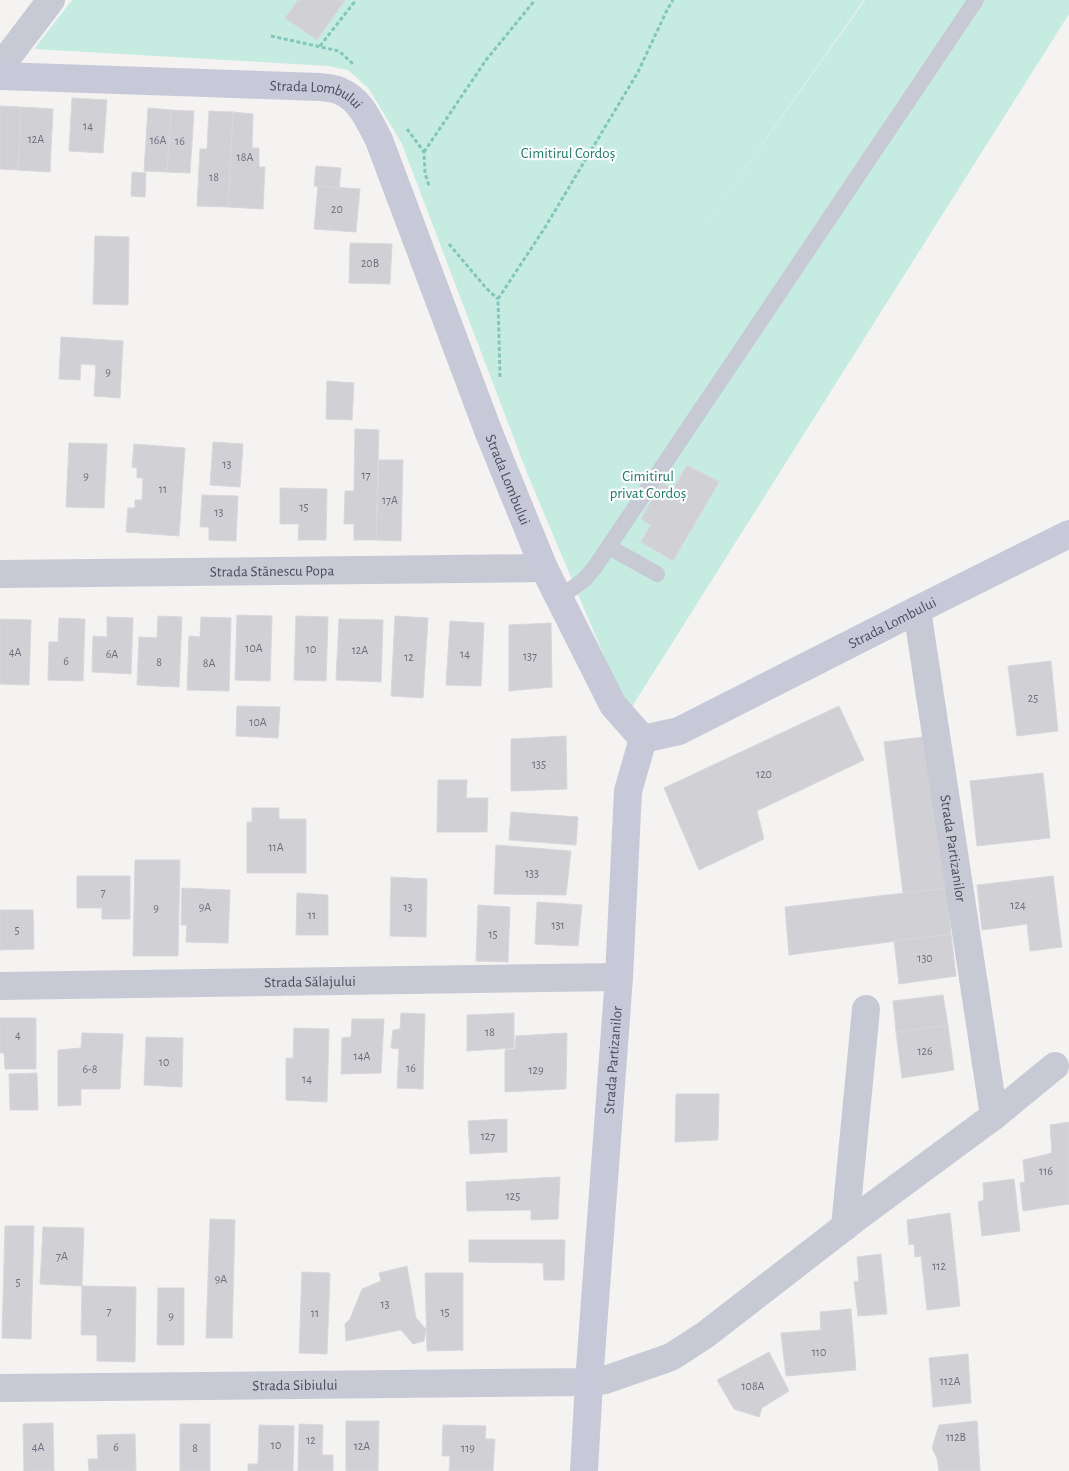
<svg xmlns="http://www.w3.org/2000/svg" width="1069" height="1471" viewBox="0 0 1069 1471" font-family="'Alegreya Sans',sans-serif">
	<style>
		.green { fill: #c6ece1 }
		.building { fill: #d0d0d5; stroke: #d7d7dc }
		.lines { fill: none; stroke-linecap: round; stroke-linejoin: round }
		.path { stroke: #82c6bb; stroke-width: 3; stroke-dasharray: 4 2.5; stroke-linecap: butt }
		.lane { stroke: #c7cad4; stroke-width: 16 }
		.street { stroke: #c7cad4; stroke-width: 28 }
		.secondary { stroke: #c7c9d8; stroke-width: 28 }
		.labels { text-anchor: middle; stroke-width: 4.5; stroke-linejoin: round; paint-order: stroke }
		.number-label { font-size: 12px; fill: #6c6f7b }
		.street-label { font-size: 15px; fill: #4b4f5d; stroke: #fff }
		.park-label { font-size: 15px; fill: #22786a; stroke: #fff }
	</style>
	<rect width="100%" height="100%" fill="#f4f3f2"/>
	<path class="green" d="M72 0H864L689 247 865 0H1069V14L628 713 527 473 402 144 369 89 348 70 328 66 34 49Z"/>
	<path class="building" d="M298 0H345L317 40 285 18Z
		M72 98 107 100 103 153 69 151Z
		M0 106 21 107 18 170 0 169Z
		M21 107 53 109 50 172 18 170Z
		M148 108 171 110 167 172 144 171Z
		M171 110 194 111 190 173 167 172Z
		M209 111 233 112 228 207 197 206 200 149H207Z
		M233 112 253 114 252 148H259V167H265L263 209 228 207Z
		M316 166 341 168 339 188 314 186Z
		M132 172 146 173 145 197 131 196Z
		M318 186 360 189 356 232 314 229Z
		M95 236 129 237 128 305 93 304Z
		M350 243 392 244 390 284 349 283Z
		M61 337 123 341 120 398 94 396 96 365 81 364 80 380 59 379Z
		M327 381 354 383 352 420 326 419Z
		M355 429 379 430 376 540H354V524H344L345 491H354Z
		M213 442 243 444 240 487 210 485Z
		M69 443 107 444 104 508 66 507Z
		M134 444 185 448 179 536 126 532 128 508H135V500H142L143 478H137V468L132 467Z
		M379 460H403L401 541 376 540Z
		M687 465 719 482 673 561 641 542 651 525 641 519 662 482 673 490Z
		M280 488 327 489 326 540H298L299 524H280Z
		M202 495 238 496 236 541 209 540V527H200Z
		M237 615 272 616 270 681 235 680Z
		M158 616 182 617 179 687 137 685 139 637 157 638Z
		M296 616 328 617 326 681 294 680Z
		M395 616 428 618 423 698 391 696Z
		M107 617 133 618 131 674 92 672 93 636 107 637Z
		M201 617 231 618 229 691 187 690 189 636 200 637Z
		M59 618 85 619 83 681 48 680 49 642H58Z
		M0 619 31 620 29 685 0 684Z
		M339 619 383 620 381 682 336 680Z
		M450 621 484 623 481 686 446 685Z
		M551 623 552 687 509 691V625Z
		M1051 661 1058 731 1017 736 1008 666Z
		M237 706 280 707 278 738 236 736Z
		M839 706 864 760 757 811 764 839 699 870 664 788Z
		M566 736 567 789 511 791V739Z
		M930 736 947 888 903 893 884 742Z
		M1043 773 1050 838 977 846 970 781Z
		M438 780H467L466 798H488L487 832H437Z
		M252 808H279V819H306V873H247V822H252Z
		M511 812 578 817 576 845 509 840Z
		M496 845 571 851 566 895 494 894Z
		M135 860H180L178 956H133Z
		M77 876H130V919H102V908H77Z
		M1053 876 1062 947 1030 951 1027 924 982 930 977 885Z
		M391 877 427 879 426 937 390 936Z
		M182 888 230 890 228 943 186 942 187 925H181Z
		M947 888 951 934 789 955 785 907Z
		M297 893 328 895V935H296Z
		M537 902 582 905 578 946 535 944Z
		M478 905 510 907 508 962 476 961Z
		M0 910H33L34 949 0 950Z
		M951 934 956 976 899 984 894 941Z
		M943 995 948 1025 896 1032 893 1001Z
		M401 1013 425 1014 423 1089 397 1088 399 1049 391 1048 393 1030 400 1029Z
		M514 1013V1048L467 1051V1015Z
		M0 1018H36V1069H5L4 1053H0Z
		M352 1019H384L381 1073 341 1074 342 1038 351 1037Z
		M948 1025 954 1070 902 1078 896 1032Z
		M294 1028 329 1029 327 1102 286 1100V1058H293Z
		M82 1033 123 1034 120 1089H81V1105L58 1106V1050L81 1048Z
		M567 1033 566 1089 505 1092V1050L515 1049 516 1036Z
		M146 1037 183 1038 182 1087 144 1085Z
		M37 1073 38 1110H10L9 1074Z
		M676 1094H719L718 1140 675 1142Z
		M507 1119V1152L470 1154 468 1121Z
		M1069 1122V1204L1023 1211 1020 1183 1025 1182 1023 1160 1052 1153 1050 1125Z
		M560 1177 558 1219 531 1220V1210L467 1211 466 1182Z
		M1014 1179 1020 1231 982 1236 978 1202 984 1200 983 1183Z
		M950 1213 960 1306 927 1310 921 1256 915 1257 914 1244 909 1245 907 1220Z
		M210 1219 235 1220 232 1338H206Z
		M5 1226H34L31 1339 2 1338Z
		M43 1227 84 1228 82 1286 40 1284Z
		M469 1240H565L564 1280H544L543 1263 469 1262Z
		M881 1254 887 1314 858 1316 854 1282 859 1281 857 1257Z
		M407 1266 416 1318 426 1329 424 1341 413 1344 401 1330 346 1341 345 1324 350 1319 362 1289 381 1281 379 1273Z
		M302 1272 330 1273 327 1354 299 1353Z
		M425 1273H463V1350L427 1351Z
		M82 1286 136 1287 135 1362 97 1361V1335H81Z
		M158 1288H184V1345H157Z
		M851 1309 856 1370 786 1376 781 1333 821 1330 820 1312Z
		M769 1352 789 1391 762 1408 759 1417 734 1409 717 1380Z
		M968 1354 971 1403 933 1407 929 1358Z
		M346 1421H379L378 1471H346Z
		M977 1421 980 1471H939L937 1458 932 1448 939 1425Z
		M53 1423 54 1471H24L23 1424Z
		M180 1424H210V1471H180Z
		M299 1424 323 1425 322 1455H333V1471H298Z
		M259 1425 294 1426 293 1471H248V1464H258Z
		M443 1425 486 1426 485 1439H495L493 1471H449L450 1456H442Z
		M135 1434 136 1471H89L88 1459H98L97 1435Z"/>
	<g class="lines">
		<path class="path" d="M271 36 339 51 354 65
			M320 46 356 0
			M407 129 424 152 425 173 429 186
			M424 152 486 60 535 0
			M449 244 486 288 498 299
			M500 377 498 299 544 229 638 72 667 10 673 0"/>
		<path class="lane" d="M609 547 657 574
			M559 598 584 580 595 567 976 0"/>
		<g class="street">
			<path d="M0 67 51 0"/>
			<path id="s1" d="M0 574 544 568"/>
			<path id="s2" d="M917 610 994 1116"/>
			<path id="s3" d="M0 986 619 977"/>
			<path d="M845 1227 866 1009"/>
			<path id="s4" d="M0 1388 589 1382 605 1380 671 1357 705 1335 860 1215 994 1116 1055 1066"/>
		</g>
		<g class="secondary">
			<path id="s5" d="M0 76 320 87C326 88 334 88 340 91 361 100 369 121 379 140L489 433 544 568 613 705 643 739"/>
			<path id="s6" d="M643 739 679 731 917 610 1069 534"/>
			<path id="s7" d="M584 1471 589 1382 619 977 628 791 643 739"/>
		</g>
	</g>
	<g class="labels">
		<g class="number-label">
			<text x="88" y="130">14</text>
			<text x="36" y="143">12A</text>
			<text x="158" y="144">16A</text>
			<text x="180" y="145">16</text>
			<text x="245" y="161">18A</text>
			<text x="214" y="181">18</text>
			<text x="337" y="213">20</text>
			<text x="370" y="267">20B</text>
			<text x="108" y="376">9</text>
			<text x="227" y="468">13</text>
			<text x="366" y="479">17</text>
			<text x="86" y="480">9</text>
			<text x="163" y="493">11</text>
			<text x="390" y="504">17A</text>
			<text x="304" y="511">15</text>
			<text x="219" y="516">13</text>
			<text x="254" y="652">10A</text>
			<text x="311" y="653">10</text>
			<text x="360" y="654">12A</text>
			<text x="15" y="656">4A</text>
			<text x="112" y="658">6A</text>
			<text x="465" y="658">14</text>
			<text x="530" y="660">137</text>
			<text x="409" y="661">12</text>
			<text x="66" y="665">6</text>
			<text x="159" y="666">8</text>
			<text x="209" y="667">8A</text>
			<text x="1033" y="702">25</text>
			<text x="258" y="726">10A</text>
			<text x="539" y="768">135</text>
			<text x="764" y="778">120</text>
			<text x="276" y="851">11A</text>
			<text x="532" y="877">133</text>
			<text x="103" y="896">7</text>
			<text x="1018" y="909">124</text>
			<text x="205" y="911">9A</text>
			<text x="408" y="911">13</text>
			<text x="156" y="912">9</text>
			<text x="312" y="919">11</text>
			<text x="558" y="929">131</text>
			<text x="17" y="934">5</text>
			<text x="493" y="938">15</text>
			<text x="925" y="962">130</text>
			<text x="490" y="1036">18</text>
			<text x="18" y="1039">4</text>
			<text x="925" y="1055">126</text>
			<text x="362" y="1060">14A</text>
			<text x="164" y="1066">10</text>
			<text x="411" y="1072">16</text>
			<text x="90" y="1073">6-8</text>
			<text x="536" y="1074">129</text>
			<text x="307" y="1083">14</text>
			<text x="488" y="1140">127</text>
			<text x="1046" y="1175">116</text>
			<text x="513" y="1200">125</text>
			<text x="62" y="1260">7A</text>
			<text x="939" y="1270">112</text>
			<text x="221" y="1283">9A</text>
			<text x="18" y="1286">5</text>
			<text x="385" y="1308">13</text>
			<text x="109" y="1315">7</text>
			<text x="445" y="1316">15</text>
			<text x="315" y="1317">11</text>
			<text x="171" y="1320">9</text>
			<text x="819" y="1356">110</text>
			<text x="950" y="1385">112A</text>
			<text x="753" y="1390">108A</text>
			<text x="956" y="1441">112B</text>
			<text x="311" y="1444">12</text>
			<text x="276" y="1449">10</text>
			<text x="362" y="1450">12A</text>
			<text x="38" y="1451">4A</text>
			<text x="116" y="1451">6</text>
			<text x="195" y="1452">8</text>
			<text x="468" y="1452">119</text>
		</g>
		<g class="street-label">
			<text dy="5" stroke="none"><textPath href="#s5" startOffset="318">Strada Lombului</textPath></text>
			<text dy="5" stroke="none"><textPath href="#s5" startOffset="768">Strada Lombului</textPath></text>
			<text dy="5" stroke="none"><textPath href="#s1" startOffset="272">Strada Stănescu Popa</textPath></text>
			<text dy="5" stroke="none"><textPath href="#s6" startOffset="276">Strada Lombului</textPath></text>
			<text dy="5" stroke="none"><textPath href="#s2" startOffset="241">Strada Partizanilor</textPath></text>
			<text dy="5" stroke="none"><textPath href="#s3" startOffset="310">Strada Sălajului</textPath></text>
			<text dy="5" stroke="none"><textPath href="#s7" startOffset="412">Strada Partizanilor</textPath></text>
			<text dy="5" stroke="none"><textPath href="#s4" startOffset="295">Strada Sibiului</textPath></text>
		</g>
		<g class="park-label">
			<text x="568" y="158">Cimitirul Cordoș</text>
			<text x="648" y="481">Cimitirul<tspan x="648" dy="17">privat Cordoș</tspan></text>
		</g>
	</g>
</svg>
